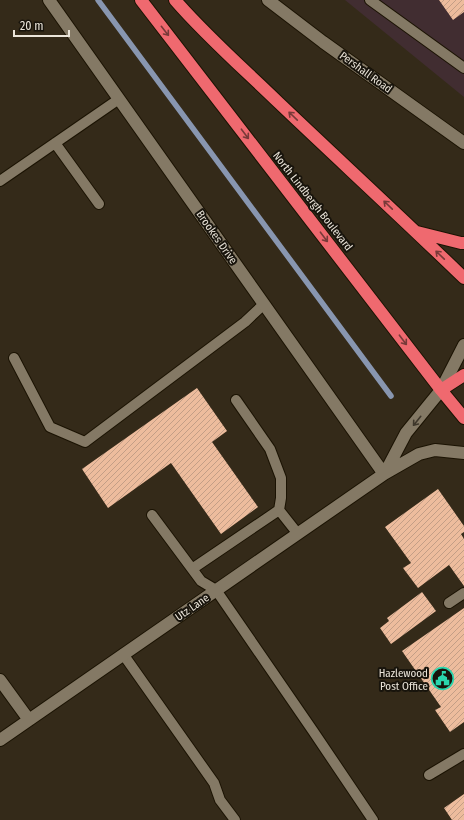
<svg xmlns="http://www.w3.org/2000/svg" width="464" height="820" viewBox="0 0 464 820" font-family="'Fira Sans Condensed',sans-serif">
	<style>
		.industrial { fill: #412d31 }
		.lines { fill: none; stroke-linecap: round; stroke-linejoin: round }
		.stream { stroke: #8896b0; stroke-width: 5.5 }
		.building { fill: url(#building-hatch) }
		.lane-casing { stroke: #1b1303; stroke-width: 12 }
		.street-casing { stroke: #1b1303; stroke-width: 14 }
		.secondary-casing { stroke: #1b1303; stroke-width: 14 }
		.highway-casing { stroke: #1b1303; stroke-width: 14 }
		.lane { stroke: #847965; stroke-width: 10 }
		.street { stroke: #847965; stroke-width: 12 }
		.secondary { stroke: #847965; stroke-width: 12 }
		.highway { stroke: #ef696f; stroke-width: 12 }
		.oneway { stroke: #793a39 }
		.oneway2 { stroke: #3e372b }
		.labels { text-anchor: middle; stroke-width: 4; stroke-linejoin: round; paint-order: stroke }
		.street-label { font-size: 11px; fill: #ebe5da; stroke: #18140c }
		.poi-label { font-size: 11px; fill: #ebe5da; stroke: #18140c; text-anchor: end }
	</style>
	<defs>
		<pattern id="building-hatch" width="6" height="6" patternUnits="userSpaceOnUse"><rect width="6" height="6" fill="#edbc9d"/><path d="M-1 1l2-2M0 6l6-6M5 7l2-2" fill="none" stroke="#c39e86"/></pattern>
	</defs>
	<rect width="100%" height="100%" fill="#342a19"/>
	<path class="industrial" d="M345 0H464V97Z"/>
	<g class="lines">
		<path class="stream" d="M98 0 391 396"/>
	</g>
	<path class="building" d="M439 0H464V12L453 20Z
		M197 388 227 431 212 442 258 507 221 534 171 463 108 508 82 469Z
		M438 489 464 526V532L461 534 464 539V586L449 565 418 588 403 568 411 563 385 527Z
		M422 592 436 611 391 644 380 628 389 621 387 618Z
		M464 608V722L450 732 435 710 441 707 402 651Z
		M464 794V820H452L444 808Z"/>
	<g class="lines">
		<defs>
			<path id="lane" d="M370 0 464 68
				M55 143 99 204
				M0 181 119 99
				M14 358 50 427 85 442 245 322 264 304
				M236 400 270 449 281 478V498L279 510 298 534
				M152 515 201 581 216 590 313 731 373 820
				M192 569 279 510
				M449 603 464 593
				M123 654 214 783 220 800 235 820
				M429 775 464 754"/>
			<path id="street" d="M49 0 384 474
				M385 473 406 433 441 390
				M0 680 29 720
				M0 740 384 474 419 454 435 450 464 453"/>
			<path id="secondary" d="M268 0 323 42 464 143
				M441 390 464 345"/>
			<path id="highway" d="M141 0 441 390 464 418
				M175 0C207 37 244 69 279 103 340 161 403 219 464 278
				M417 232 461 243H464
				M441 390 464 375"/>
		</defs>
		<use href="#lane" class="lane-casing"/>
		<use href="#street" class="street-casing"/>
		<use href="#secondary" class="secondary-casing"/>
		<use href="#highway" class="highway-casing"/>
		<use href="#lane" class="lane"/>
		<use href="#street" class="street"/>
		<use href="#secondary" class="secondary"/>
		<use href="#highway" class="highway"/>
	</g>
	<defs><path id="oneway-shaft" d="M-6 0H5M1.5-3L5.5 0L1.5 3" fill="none" stroke-width="1.6" stroke-linecap="round" stroke-linejoin="round"/></defs>
	<g class="oneway">
		<use href="#oneway-shaft" transform="translate(165 31) rotate(52)"/>
		<use href="#oneway-shaft" transform="translate(293 116) rotate(-136)"/>
		<use href="#oneway-shaft" transform="translate(245 134) rotate(53)"/>
		<use href="#oneway-shaft" transform="translate(388 205) rotate(-136)"/>
		<use href="#oneway-shaft" transform="translate(324 237) rotate(53)"/>
		<use href="#oneway-shaft" transform="translate(440 255) rotate(-136)"/>
		<use href="#oneway-shaft" transform="translate(403 340) rotate(53)"/>
	</g>
	<use class="oneway2" href="#oneway-shaft" transform="translate(417 421) rotate(129)"/>
	<defs>
		<symbol id="civic-ring" viewBox="-11 -11 22 22"><circle r="9.5" fill="#18140c" stroke="#29d5ad" stroke-width="1.5"/><path d="M-.6-6.5H3V-4.5H.6V-3L4-1V1h2V6H-6V1h2V-1L-.6-3ZM-1.2 2.5V6h2.4V2.5Z" fill="#29d5ad"/></symbol>
	</defs>
	<g fill-rule="evenodd">
		<use href="#civic-ring" x="430" y="666" width="25" height="25"/>
	</g>
	<g class="labels">
		<g class="street-label">
			<text transform="translate(366 72) rotate(36)" y="4">Pershall Road</text>
			<text transform="translate(313 201) rotate(52)" y="4">North Lindbergh Boulevard</text>
			<text transform="translate(217 237) rotate(55)" y="4">Brookes Drive</text>
			<text transform="translate(192 607) rotate(-35)" y="4">Utz Lane</text>
		</g>
		<g class="poi-label">
			<text x="428" y="677">Hazlewood<tspan x="428" dy="13">Post Office</tspan></text>
		</g>
	</g>
	<path d="M14 30v6h55v-6" fill="none" stroke="#ebe5da" stroke-width="2"/>
	<text x="20" y="30" font-size="12" fill="#ebe5da" stroke="#18140c" stroke-width="3" paint-order="stroke">20 m</text>
</svg>
